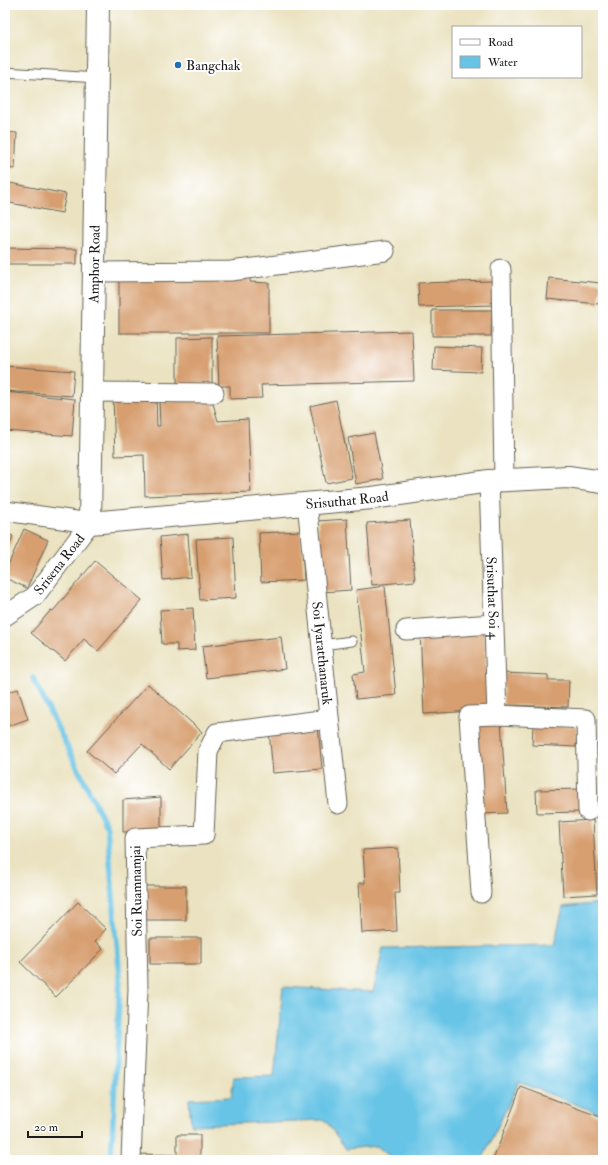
<svg xmlns="http://www.w3.org/2000/svg" width="608" height="1165" viewBox="0 0 608 1165" font-family="'IM FELL Double Pica',serif">
	<style>
		.water { fill: #68c4e6; stroke: #427081 }
		.lines { fill: none; stroke-linecap: round; stroke-linejoin: round }
		.stream { stroke: #68c4e6; stroke-width: 5.5 }
		.building { fill: #d79f6f }
		.lane-casing { stroke: #646155; stroke-width: 11 }
		.street-casing { stroke: #646155; stroke-width: 21 }
		.secondary-casing { stroke: #646155; stroke-width: 24 }
		.lane { stroke: #fff; stroke-width: 9 }
		.street { stroke: #fff; stroke-width: 19 }
		.secondary { stroke: #fff; stroke-width: 22 }
		.poi-dot { fill: #1f6fb2; stroke: #fff; stroke-width: 1.5 }
		.labels { text-anchor: middle; stroke-width: 4; stroke-linejoin: round; paint-order: stroke }
		.poi-label { font-size: 14px; fill: #1c1c1c; stroke: #fff; text-anchor: start }
		.street-label { font-size: 14px; fill: #1c1c1c; stroke: #fff }
	</style>
	<rect width="100%" height="100%" fill="#fff"/>
	<filter id="ink" filterUnits="userSpaceOnUse"><feTurbulence type="fractalNoise" baseFrequency=".025" numOctaves="2"/><feDisplacementMap in="SourceGraphic" scale="8" xChannelSelector="R" yChannelSelector="G"/><feConvolveMatrix kernelMatrix="1 2 1 2 8 2 1 2 1" color-interpolation-filters="sRGB"/></filter>
	<filter id="wash" filterUnits="userSpaceOnUse"><feTurbulence type="fractalNoise" baseFrequency=".012" numOctaves="4" result="noise"/><feDisplacementMap in="SourceGraphic" scale="16" xChannelSelector="R" yChannelSelector="G"/><feGaussianBlur stdDeviation="0.9" result="paint"/><feColorMatrix in="noise" values="0 0 0 0 0 0 0 0 0 0 0 0 0 0 0 0 0 1.4 0 .05"/><feComposite in="paint" operator="in"/></filter>
	<g filter="url(#wash)">
		<rect width="100%" height="100%" fill="#eae2c0"/>
		<path class="water" d="M603 903V1115L519 1082 482 1160H394L377 1146 346 1149 325 1120 191 1125 189 1099 231 1097 234 1077 274 1076 283 987 373 992 383 948 554 945 563 907Z"/>
		<g class="lines">
			<path class="stream" d="M33 678 107 827 120 978 111 1160"/>
		</g>
		<g id="blocks">
			<path class="building" d="M5 132 17 133 15 169 5 168Z
				M5 182 66 194 62 213 5 202Z
				M5 248 77 249V264H5Z
				M119 278H250V282L269 283V333H119Z
				M549 278 601 283 599 304 547 299Z
				M494 281 495 305 419 307 418 283Z
				M432 310H492L491 336H432Z
				M412 331 414 381 261 385 262 398 230 399V386H219L217 336Z
				M212 337V384H177V338Z
				M434 346 482 348 481 372 433 370Z
				M5 366 74 371 72 396 5 391Z
				M5 392 75 399 72 436 5 431Z
				M156 396 157 426H160L159 402 212 400 218 421 248 419 251 492 145 496 144 455 115 456 113 397Z
				M336 400 352 478 326 483 310 406Z
				M374 433 383 479 356 484 348 438Z
				M347 519 351 590 322 592 318 521Z
				M410 520 415 581 372 585 367 523Z
				M24 529 48 540 27 588 5 578V572Z
				M301 531 304 580 261 582 259 533Z
				M5 533 13 536 5 556Z
				M188 534 191 577 163 580 160 537Z
				M233 537 236 598 200 600 196 539Z
				M95 561 142 600 98 651 84 639 65 661 31 633 51 610 53 611Z
				M385 586 396 695 356 699 353 674 365 672 356 590Z
				M193 608 195 650 177 651V644H162L160 610Z
				M484 630 489 710 424 714 420 631Z
				M281 637 285 669 206 678 202 646Z
				M504 673 548 675V680H569L568 707 503 705Z
				M148 684 202 732 169 769 142 744 114 774 87 751Z
				M18 689 28 719 5 727V693Z
				M501 721 507 813 480 814 475 722Z
				M318 726 322 769 273 773 269 731Z
				M533 726 577 727 576 747 532 745Z
				M583 789V812L537 813 536 790Z
				M161 797V831L123 832V800Z
				M593 820 597 894 563 896 559 822Z
				M398 848 400 893H395L397 931 362 933 359 883H365L363 850Z
				M600 860H603V891H600Z
				M138 886H186V920H138Z
				M78 902 106 929 95 941 103 949 56 997 20 962Z
				M150 938H201V964H150Z
				M521 1087 603 1118V1149L599 1160H493Z
				M177 1135H200V1160H177Z
				M137 1154 175 1155V1160H137Z"/>
		</g>
	</g>
	<g filter="url(#ink)">
		<use href="#blocks" fill-opacity="0" stroke="#646155" stroke-width="1"/>
		<g class="lines">
			<defs>
				<path id="lane" d="M5 72 97 78
					M322 645 352 641"/>
				<g id="street">
					<path d="M501 269 504 481"/>
					<path d="M94 272 231 271 385 251"/>
					<path d="M92 392 214 393"/>
					<path id="s1" d="M489 481 497 715"/>
					<path id="s2" d="M307 503 338 804"/>
					<path d="M5 511 90 523 35 596 5 616"/>
					<path d="M406 630 493 624"/>
					<path d="M481 893 469 716 497 715 586 719 588 811"/>
					<path d="M131 1160 138 989 135 838 204 835 208 751 217 733 329 719"/>
				</g>
				<g id="secondary">
					<path id="s3" d="M98 5 90 523 372 498 489 481 568 477 603 482"/>
				</g>
			</defs>
			<use href="#lane" class="lane-casing"/>
			<use href="#street" class="street-casing"/>
			<use href="#secondary" class="secondary-casing"/>
			<use href="#lane" class="lane"/>
			<use href="#street" class="street"/>
			<use href="#secondary" class="secondary"/>
		</g>
	</g>
	<circle class="poi-dot" cx="178" cy="65" r="4"/>
	<g class="labels">
		<g class="poi-label">
			<text x="186" y="70">Bangchak</text>
		</g>
		<g class="street-label">
			<text transform="translate(94 264) rotate(-89)" y="5">Amphor Road</text>
			<text dy="5" stroke="none"><textPath href="#s3" startOffset="776">Srisuthat Road</textPath></text>
			<text transform="translate(59 564) rotate(-52)" y="5">Srisena Road</text>
			<text dy="5" stroke="none"><textPath href="#s1" startOffset="117">Srisuthat Soi 4</textPath></text>
			<text dy="5" stroke="none"><textPath href="#s2" startOffset="151">Soi Iyaratthanaruk</textPath></text>
			<text transform="translate(136 891) rotate(-91)" y="5">Soi Ruamnamjai</text>
		</g>
	</g>
	<rect width="608" height="1165" fill="none" stroke="#fff" stroke-width="20"/>
	<rect x="452" y="26" width="130" height="52" fill="#ffffff" stroke="#a4a4a4"/>
	<rect x="460" y="39" width="20" height="6" fill="#ffffff" stroke="#a4a4a4"/>
	<text x="488" y="46" font-size="12" fill="#1c1c1c">Road</text>
	<rect x="460" y="56" width="20" height="12" fill="#68c4e6" stroke="#a4a4a4"/>
	<text x="488" y="66" font-size="12" fill="#1c1c1c">Water</text>
	<path d="M28 1131v6h54v-6" fill="none" stroke="#1c1c1c" stroke-width="2"/>
	<text x="34" y="1131" font-size="12" fill="#1c1c1c" stroke="#ffffff" stroke-width="3" paint-order="stroke">20 m</text>
</svg>
